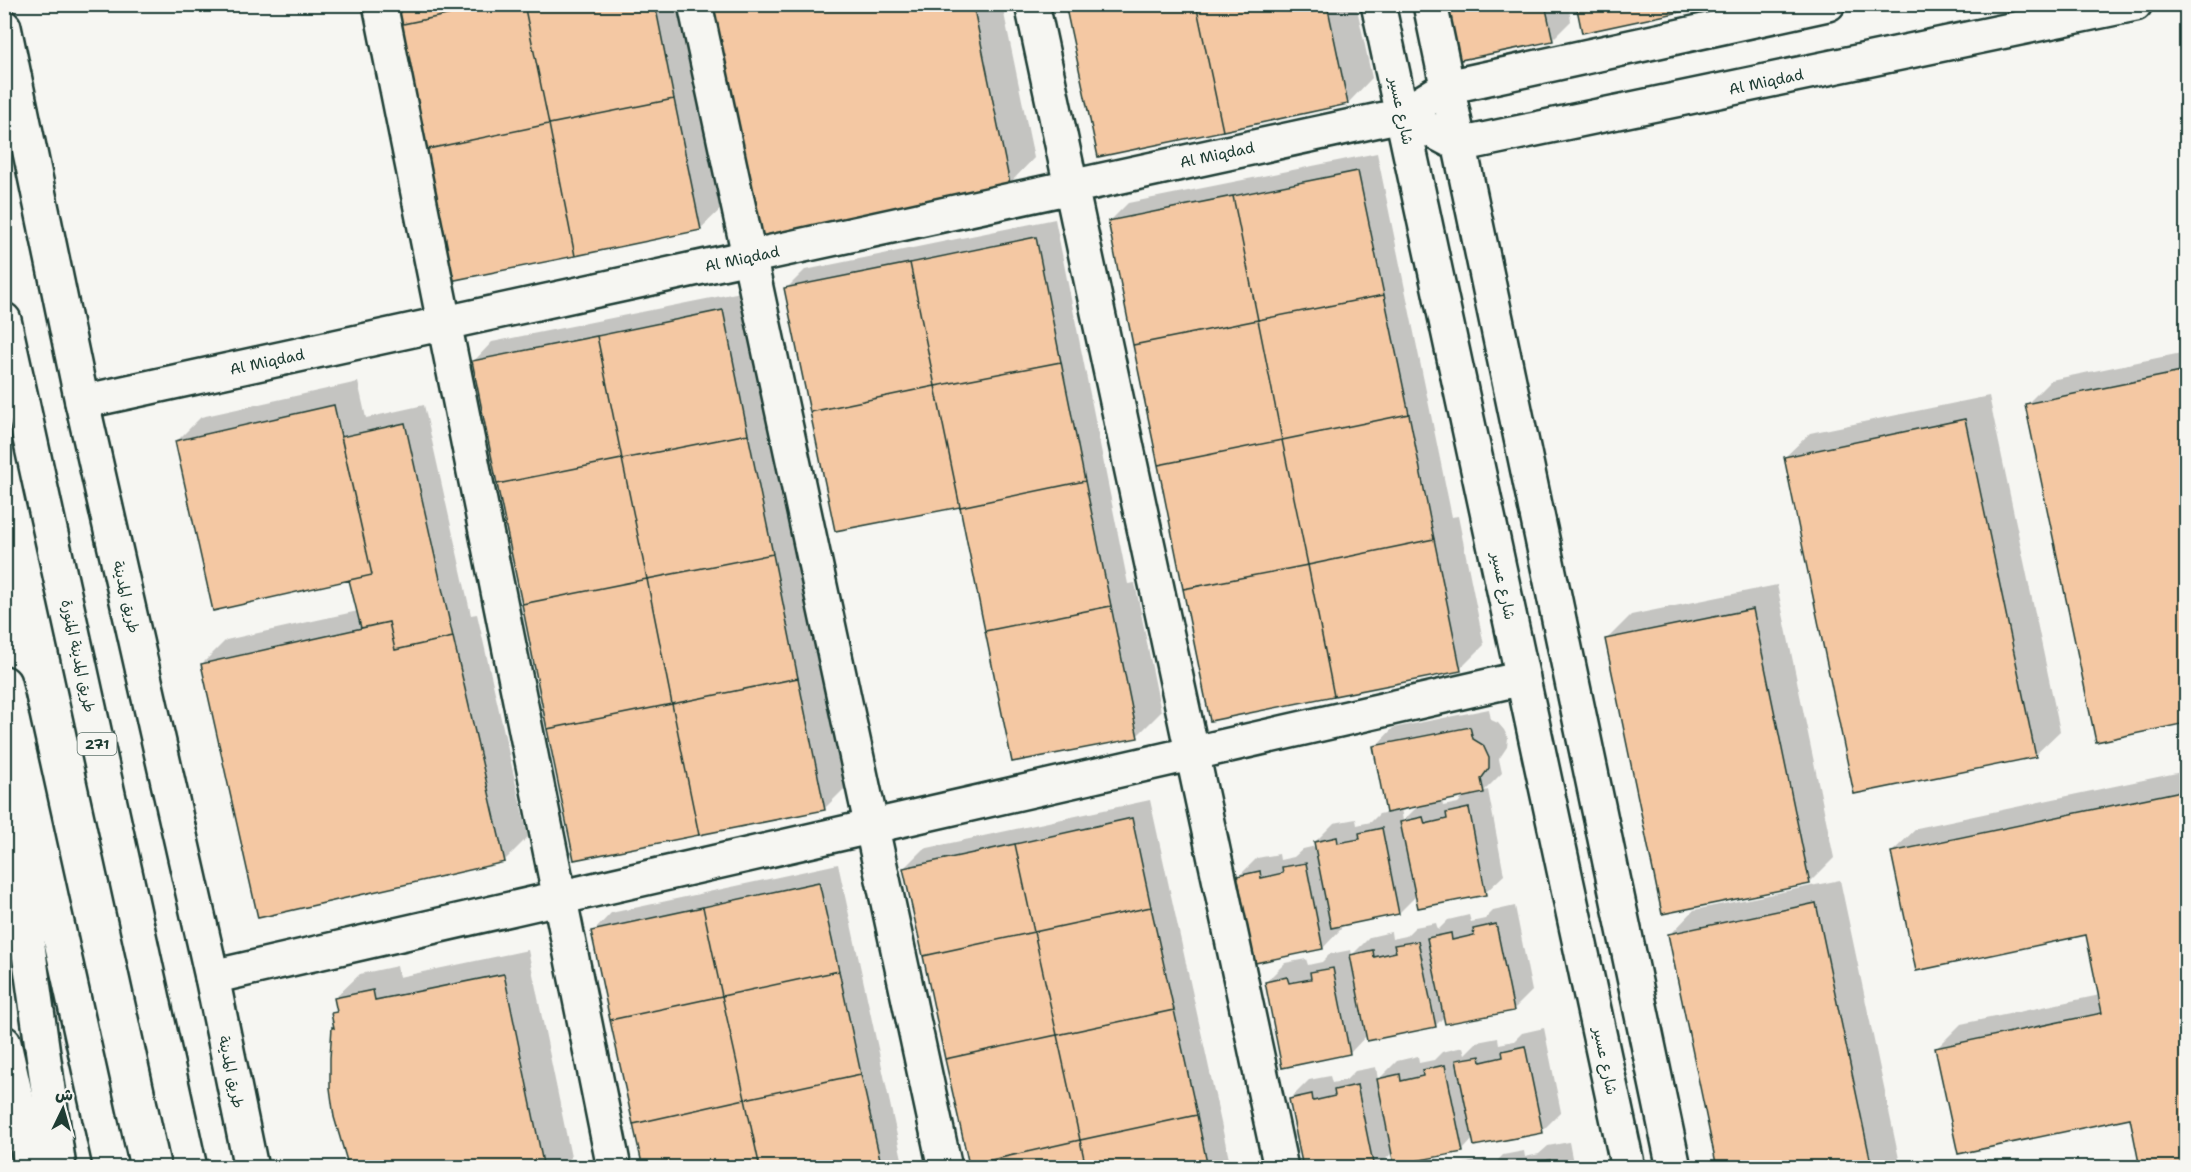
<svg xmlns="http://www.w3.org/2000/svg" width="2191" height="1172" viewBox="0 0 2191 1172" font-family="'Shantell Sans','Playpen Sans Arabic',sans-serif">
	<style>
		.shadow { fill: #0003; fill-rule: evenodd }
		.building { fill: #f4c8a3; stroke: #1f3d34; stroke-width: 1.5 }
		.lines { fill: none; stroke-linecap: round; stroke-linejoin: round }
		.street-casing { stroke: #1f3d34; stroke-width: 38 }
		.primary-casing { stroke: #1f3d34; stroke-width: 38 }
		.highway-casing { stroke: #1f3d34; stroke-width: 38 }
		.street { stroke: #f6f6f2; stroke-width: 33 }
		.primary { stroke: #f6f6f2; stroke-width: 33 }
		.highway { stroke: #f6f6f2; stroke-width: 33 }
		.labels { text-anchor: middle; stroke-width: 5; stroke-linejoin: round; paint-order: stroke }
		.shield { fill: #f6f6f2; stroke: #60746d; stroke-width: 1.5 }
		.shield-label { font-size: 14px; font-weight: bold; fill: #1f3d34 }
		.street-label { font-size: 15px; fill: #1f3d34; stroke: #f6f6f2 }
	</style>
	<rect width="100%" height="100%" fill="#f6f6f2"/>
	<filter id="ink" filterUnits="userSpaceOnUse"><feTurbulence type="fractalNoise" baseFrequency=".0167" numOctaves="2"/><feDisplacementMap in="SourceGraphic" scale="12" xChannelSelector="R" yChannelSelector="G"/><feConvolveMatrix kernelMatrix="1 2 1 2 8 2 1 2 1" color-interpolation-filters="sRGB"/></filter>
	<g filter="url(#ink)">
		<path class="shadow" d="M395 4H677L692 77 698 76 725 205 700 229Z
			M712 4H1002L1034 158 1010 183Z
			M1067 4H1356L1372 78 1348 103Z
			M1440 4H1568L1571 21 1552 40Z
			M1377 153 1452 517 1458 516 1484 645 1460 669 1109 222 1128 203Z
			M1055 219 1128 584 1135 583 1161 712 1137 736 961 505 786 289 805 270Z
			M741 292 816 656 822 655 849 784 824 809 474 361 492 342Z
			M2186 352V722L2097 740 2027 404 2051 380Z
			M358 382 366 418 424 405 471 615 477 614 528 837 504 861 202 664 226 640 358 611 351 578 177 441 201 417Z
			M1989 396 2060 731 2035 755 1785 457 1810 433Z
			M1777 585 1834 858 1810 882 1663 912 1606 640 1631 615Z
			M1489 709 1491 720 1498 723 1504 730 1508 738 1507 747 1499 759 1502 773 1484 791 1488 790 1504 875 1485 893 1417 895 1399 913 1341 925V929L1323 948 1239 876 1257 858 1279 854 1280 860 1294 857 1303 849 1316 846 1315 842 1334 823 1356 819 1357 825 1371 822 1379 814 1388 812 1375 747 1393 728ZM1465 795 1458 803 1443 806 1442 800ZM1420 804 1403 821 1401 808Z
			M2186 771V1168H2112L2141 1161 2131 1116 1937 1048 1961 1024 2100 995 2087 933 1892 852 1917 828Z
			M1150 800 1231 1168H971L904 868 923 849Z
			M838 864 904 1168H644L593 932 611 913Z
			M1840 880 1901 1168H1719L1670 935 1694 910Z
			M1515 906 1532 991 1513 1010 1445 1016 1435 1026 1367 1035 1350 1053 1266 982 1285 963 1306 959 1308 965 1322 962 1330 954 1351 950 1352 955 1370 937 1391 932 1392 939 1406 936 1415 927 1436 923 1438 930 1448 920 1469 915 1471 922 1485 919 1493 911Z
			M528 950 571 1157 561 1168H351L334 1028 336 1026 333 1014 338 1009 335 998 360 974 397 966 399 977Z
			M1544 1028 1561 1112 1542 1131 1474 1138 1462 1151 1393 1152 1377 1168H1304L1290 1099 1309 1080 1330 1076 1332 1083 1346 1080 1355 1071 1376 1067 1378 1080 1397 1061 1418 1056 1419 1063 1434 1060 1442 1052 1463 1047 1465 1054 1477 1042 1498 1038 1499 1044 1514 1041 1522 1033Z
			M1569 1142 1574 1168H1490L1503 1155 1524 1151 1525 1157 1539 1154 1548 1146Z
			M1485 1159 1487 1168H1460L1463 1164Z"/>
		<path class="building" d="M394 4H500L398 25Z
			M500 4H524L549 124 423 150 398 25Z
			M524 4H655L674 99 549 124Z
			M711 4H973L1010 184 759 237Z
			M1065 4H1196L1223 131 1098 157Z
			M1196 4H1327L1348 104 1223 131Z
			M1438 4H1545L1553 41 1451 62Z
			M1576 4H1683L1685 11 1582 33Z
			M674 99 701 230 575 256 549 124Z
			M549 124 575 256 450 281 423 150Z
			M1358 171 1384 295 1258 320 1233 196Z
			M1233 196 1258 320 1133 345 1108 221Z
			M1036 237 1061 362 935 386 910 263Z
			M910 263 935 386 810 412 784 288Z
			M1384 295 1409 414 1282 440 1258 320Z
			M723 310 748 434 622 459 597 336Z
			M1258 320 1282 440 1158 465 1133 345Z
			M597 336 622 459 497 484 472 361Z
			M1061 362 1085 481 960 507 935 386Z
			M2186 371V723L2096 742 2025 404Z
			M935 386 960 507 835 531 810 412Z
			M334 405 372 575 213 611 175 441Z
			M1409 414 1434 539 1308 565 1282 440Z
			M1965 419 2036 757 1854 794 1784 457Z
			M405 423 453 637 395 650 389 622 361 628 349 580 372 575 341 437Z
			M748 434 773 554 647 579 622 459Z
			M1282 440 1308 565 1183 589 1158 465Z
			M622 459 647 579 522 604 497 484Z
			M1085 481 1111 606 985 631 960 507Z
			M1434 539 1461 671 1334 696 1308 565Z
			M773 554 798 678 672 704 647 579Z
			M1308 565 1334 696 1210 721 1183 589Z
			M647 579 672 704 547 729 522 604Z
			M1111 606 1138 738 1012 762 985 631Z
			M1753 609 1810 884 1662 914 1605 639Z
			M389 622 395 650 453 637 505 862 258 918 201 664Z
			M798 678 825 810 699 835 672 704Z
			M672 704 699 835 574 860 547 729Z
			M1470 727 1473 739 1483 745 1489 758V768L1481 779 1484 793 1386 813 1373 746Z
			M2186 790V1168H2140L2130 1118 1958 1154 1935 1048 2102 1013 2086 935 1916 971 1891 852Z
			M1469 808 1486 895 1418 908 1400 822 1423 817 1425 824 1447 819 1446 813Z
			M1132 818 1151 907 1034 932 1015 844Z
			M1382 828 1399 914 1331 928 1314 842 1337 837 1338 843 1360 839 1359 833Z
			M1015 844 1034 932 923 956 903 868Z
			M1306 863 1323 949 1255 963 1237 876 1260 871 1261 878 1283 873 1282 867Z
			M819 882 839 971 722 996 703 907Z
			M1816 903 1872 1168H1717L1668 934Z
			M703 907 722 996 610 1020 591 931Z
			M1151 907 1174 1010 1057 1035 1034 932Z
			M1496 924 1514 1011 1445 1024 1427 938 1451 933 1452 940 1474 935 1473 929Z
			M1034 932 1057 1035 945 1059 923 956Z
			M1418 941 1436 1027 1367 1041 1350 955 1373 950 1374 957 1396 952 1394 945Z
			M1333 968 1350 1054 1282 1068 1265 982 1287 977 1289 983 1311 979 1310 972Z
			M839 971 861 1074 745 1099 722 996Z
			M504 974 544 1168H349L334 1117 330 1088V1058L332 1027 334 1028 331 1013 337 1012 334 998 373 990 375 1000Z
			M722 996 745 1099 633 1124 610 1020Z
			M1174 1010 1197 1115 1080 1140 1057 1035Z
			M1057 1035 1080 1140 969 1165 945 1059Z
			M1525 1046 1543 1133 1474 1146 1456 1060 1480 1056 1481 1062 1503 1057 1502 1051Z
			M1445 1065 1463 1152 1394 1165 1377 1079 1400 1074 1401 1081 1423 1076 1422 1070Z
			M861 1074 882 1168H760L745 1099Z
			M1357 1085 1374 1168H1303L1289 1099 1312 1094 1313 1101 1335 1096 1334 1090Z
			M745 1099 760 1168H643L633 1124Z
			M1197 1115 1208 1168H1086L1080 1140Z
			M1080 1140 1086 1168H969V1165Z
			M1550 1160 1552 1168H1528L1527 1164Z"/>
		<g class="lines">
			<defs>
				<path id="street" d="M380 4 614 1168
					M695 4 945 1168
					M1032 4 1281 1168
					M1378 4 1628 1168
					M1430 4 1674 1168
					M1828 4 1447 87 1402 115 1459 145 2135 4
					M82 402 1402 115
					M212 977 1523 678"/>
				<path id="primary" d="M4 27 82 402 212 977 251 1168
					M4 1043 32 1168"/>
				<path id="highway" d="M4 320 190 1168
					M4 683 111 1168
					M4 774 59 1168"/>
			</defs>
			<use href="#street" class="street-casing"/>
			<use href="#primary" class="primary-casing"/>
			<use href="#highway" class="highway-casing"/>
			<use href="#street" class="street"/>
			<use href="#primary" class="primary"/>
			<use href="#highway" class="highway"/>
		</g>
	</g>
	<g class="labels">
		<rect class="shield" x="77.5" y="733" width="39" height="22" rx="4.5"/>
		<g class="shield-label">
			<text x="97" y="749">271</text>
		</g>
		<g class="street-label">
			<text transform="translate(1766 82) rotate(-12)" y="5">Al Miqdad</text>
			<text transform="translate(1401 111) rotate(78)" y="5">شارع عسير</text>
			<text transform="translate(1217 155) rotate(-12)" y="5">Al Miqdad</text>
			<text transform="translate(742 259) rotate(-12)" y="5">Al Miqdad</text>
			<text transform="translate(267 362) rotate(-12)" y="5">Al Miqdad</text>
			<text transform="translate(1503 586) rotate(78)" y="5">شارع عسير</text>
			<text transform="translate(126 597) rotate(77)" y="5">طريق المدينة</text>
			<text transform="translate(78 656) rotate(78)" y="5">طريق المدينة المنورة</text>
			<text transform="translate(1605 1061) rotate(78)" y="5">شارع عسير</text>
			<text transform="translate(231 1072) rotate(78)" y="5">طريق المدينة</text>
		</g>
	</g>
	<rect width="2191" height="1172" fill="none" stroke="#f6f6f2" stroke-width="24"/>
	<rect x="12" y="12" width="2167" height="1148" fill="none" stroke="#1f3d34" stroke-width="2" filter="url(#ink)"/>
	<g transform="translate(63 1109) rotate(5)" stroke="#f6f6f2" stroke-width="4.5" paint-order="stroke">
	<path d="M0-4.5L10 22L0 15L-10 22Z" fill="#1f3d34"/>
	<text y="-9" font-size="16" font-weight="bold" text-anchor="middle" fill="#1f3d34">ش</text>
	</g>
</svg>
